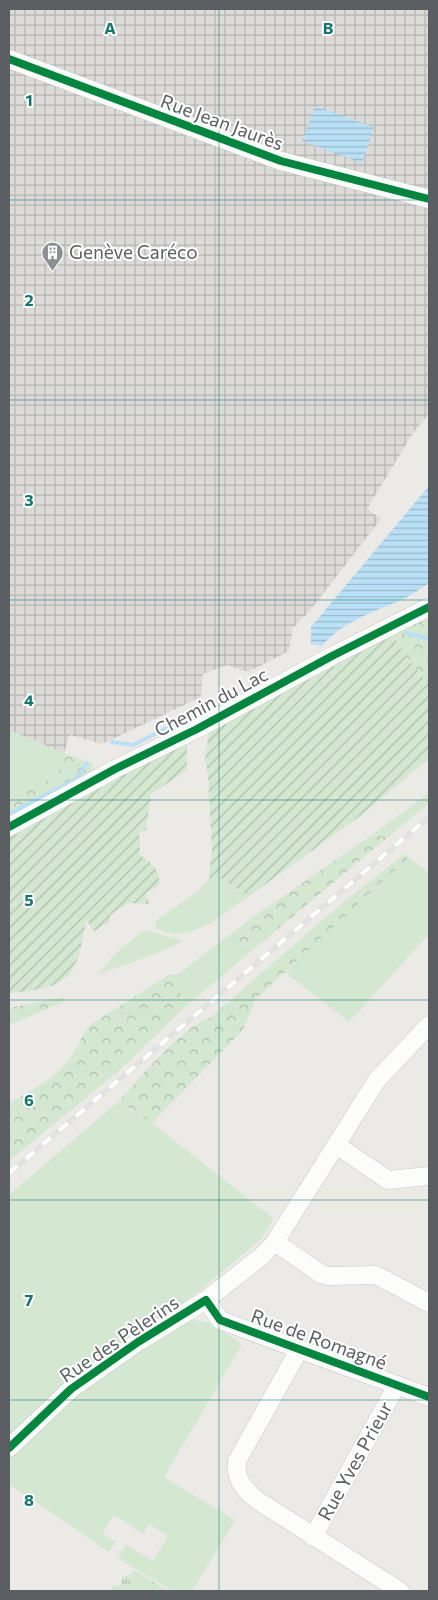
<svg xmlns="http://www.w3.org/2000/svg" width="438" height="1600" viewBox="0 0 438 1600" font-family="Commissioner,sans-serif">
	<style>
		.industrial { fill: url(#industrial-grid) }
		.grass { fill: #d4e7d1 }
		.forest { fill: url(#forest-crowns) }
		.park { fill: url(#park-tufts) }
		.garden { fill: url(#garden-furrows) }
		.water { fill: url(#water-rules) }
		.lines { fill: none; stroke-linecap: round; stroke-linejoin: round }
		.stream { stroke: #b9e0f6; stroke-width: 4 }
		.minor-casing { stroke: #c8c8c8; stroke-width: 19 }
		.minor { stroke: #fcfcfb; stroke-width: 18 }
		.rail-casing { stroke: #e2e2e2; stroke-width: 5.5 }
		.rail { stroke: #fff; stroke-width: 4; stroke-dasharray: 11; stroke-linecap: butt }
		.cycleway-casing { stroke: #fff; stroke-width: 11 }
		.cycleway { stroke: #00873e; stroke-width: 8 }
		.grid { fill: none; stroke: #0f766e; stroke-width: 1; stroke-opacity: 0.55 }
		.labels { text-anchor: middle; stroke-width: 4; stroke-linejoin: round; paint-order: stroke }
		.street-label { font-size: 19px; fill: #5b5f64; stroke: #fff }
		.poi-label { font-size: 19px; fill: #5b5f64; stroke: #fff; text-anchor: start }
		.grid-label { font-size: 16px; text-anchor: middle; font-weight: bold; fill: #0f766e; stroke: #fff; stroke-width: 4; stroke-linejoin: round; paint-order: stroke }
	</style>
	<defs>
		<pattern id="industrial-grid" width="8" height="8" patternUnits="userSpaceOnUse" patternTransform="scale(1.25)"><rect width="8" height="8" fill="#dcdbd7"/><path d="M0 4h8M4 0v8" fill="none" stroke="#b5b5b2"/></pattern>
		<pattern id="forest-crowns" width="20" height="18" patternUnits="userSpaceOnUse" patternTransform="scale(1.25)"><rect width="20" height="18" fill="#d4e7d1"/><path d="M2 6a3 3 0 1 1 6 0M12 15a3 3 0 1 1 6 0" fill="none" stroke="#afbead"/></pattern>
		<pattern id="park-tufts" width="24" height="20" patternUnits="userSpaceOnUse" patternTransform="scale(1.25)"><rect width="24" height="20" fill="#d4e7d1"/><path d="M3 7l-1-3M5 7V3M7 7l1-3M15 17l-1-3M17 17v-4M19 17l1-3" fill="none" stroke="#afbead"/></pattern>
		<pattern id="garden-furrows" width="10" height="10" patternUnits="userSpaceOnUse" patternTransform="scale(1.25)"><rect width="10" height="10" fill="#d4e7d1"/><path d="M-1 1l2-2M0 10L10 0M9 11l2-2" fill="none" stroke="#afbead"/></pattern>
		<pattern id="water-rules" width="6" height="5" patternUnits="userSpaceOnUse" patternTransform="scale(1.25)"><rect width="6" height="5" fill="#b9e0f6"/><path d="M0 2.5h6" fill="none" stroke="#99b9cb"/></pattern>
	</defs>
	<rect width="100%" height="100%" fill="#ebeae6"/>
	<path class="industrial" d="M9 9H429V414L413 433 367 509 381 519 308 613 293 628 289 651 248 672 227 665 203 674 201 697 102 744 70 735 56 776 9 799Z"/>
	<path class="grass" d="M9 730 65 753 56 776 9 799Z
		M429 793V803L388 837 372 835Z
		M409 857 429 873V934L349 1022 286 973 316 942Z
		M219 878 249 896C224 913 189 947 156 928L155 921 196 893 209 879Z
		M256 915 238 936 239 946 267 938 183 1009 177 975Z
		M145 930 183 941 158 953 98 974 117 952Z
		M119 1101 152 1123 274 1219 260 1240 180 1307 189 1320 208 1322 242 1344 164 1477 235 1520 192 1591H172L118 1558 126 1545 153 1561 168 1536 149 1524 143 1534 114 1515 102 1533 116 1542 109 1552 9 1484V1195Z"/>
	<path class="forest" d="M429 616V684L404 654 393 635Z
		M65 753 91 763 94 771 9 820V799L56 776Z
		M372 835 388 837 267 938 238 946V936L256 915Z
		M405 854 409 857 255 1000 243 1030 152 1123 119 1101C141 1077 180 1028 210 1018L341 904Z
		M170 974 177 975 183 1009 121 1069 9 1161V1104C25 1093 48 1083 62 1068 75 1056 79 1038 90 1025Z
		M64 997 63 1002 9 1025V1008Z"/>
	<path class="park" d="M134 1570 168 1591H112V1586L121 1585 122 1577 131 1575Z"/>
	<path class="garden" d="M393 635 404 654 429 684V757L426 761 360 816 249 896 220 878 209 879 212 850 208 776 205 759 209 731Z
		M187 740V770L151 794 146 830 139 832 140 855C152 864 161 870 159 885L145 894 150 904 129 903 110 915V922L94 931 86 920C77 979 69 988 9 993V834Z"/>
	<path class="water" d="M315 106 374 127 362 163 302 141Z
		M429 486V583C420 589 409 597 399 601 372 612 341 623 322 646L311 644V627Z"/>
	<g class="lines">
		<path class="stream" d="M406 633 429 639
			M112 742 133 745 189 717H195
			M9 814 70 782 78 777 87 763"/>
		<defs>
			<path id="minor" d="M9 59 281 161 429 199
				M9 827 115 769 197 729 332 656 429 607
				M336 1145 388 1180 429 1176
				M275 1242 321 1274 329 1276 376 1275 429 1303
				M206 1300 220 1320 429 1397
				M299 1350 237 1461C235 1480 244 1489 257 1500L400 1591
				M9 1448 71 1389 138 1342 206 1300 262 1256 275 1242 377 1080 429 1025
				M313 1537 397 1385"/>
		</defs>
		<use href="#minor" class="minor-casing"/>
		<use href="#minor" class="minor"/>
		<defs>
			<path id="rail" d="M9 1173 429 817"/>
		</defs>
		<use href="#rail" class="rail-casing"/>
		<use href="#rail" class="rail"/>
		<defs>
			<path id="cycleway" d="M9 59 281 161 429 199
				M9 827 115 769 197 729 332 656 429 607
				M9 1448 71 1389 138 1342 206 1300 220 1320 429 1397"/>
		</defs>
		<use href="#cycleway" class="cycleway-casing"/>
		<use href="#cycleway" class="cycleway"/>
	</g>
	<path class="grid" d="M219 9V1591M9 200H429M9 400H429M9 600H429M9 800H429M9 1000H429M9 1200H429M9 1400H429"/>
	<defs>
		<symbol id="building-pin" viewBox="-11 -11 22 30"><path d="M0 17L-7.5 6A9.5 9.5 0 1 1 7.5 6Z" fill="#8d9092" stroke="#fff"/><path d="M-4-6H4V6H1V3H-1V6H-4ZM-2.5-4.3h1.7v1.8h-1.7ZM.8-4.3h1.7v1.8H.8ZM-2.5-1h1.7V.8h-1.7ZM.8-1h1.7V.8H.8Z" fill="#fff"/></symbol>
	</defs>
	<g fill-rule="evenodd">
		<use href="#building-pin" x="40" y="240" width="25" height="34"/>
	</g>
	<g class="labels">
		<g class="street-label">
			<text transform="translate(222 122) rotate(20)" y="7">Rue Jean Jaurès</text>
			<text transform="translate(211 702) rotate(-28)" y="7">Chemin du Lac</text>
			<text transform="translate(119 1339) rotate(-34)" y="7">Rue des Pèlerins</text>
			<text transform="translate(319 1339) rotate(20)" y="7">Rue de Romagné</text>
			<text transform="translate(355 1461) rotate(-61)" y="7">Rue Yves Prieur</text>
		</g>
		<g class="poi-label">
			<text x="69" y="259">Genève Caréco</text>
		</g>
	</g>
	<g class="grid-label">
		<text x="110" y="34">A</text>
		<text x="328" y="34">B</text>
		<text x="29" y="106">1</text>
		<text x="29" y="306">2</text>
		<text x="29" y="506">3</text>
		<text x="29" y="706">4</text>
		<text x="29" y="906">5</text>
		<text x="29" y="1106">6</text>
		<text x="29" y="1306">7</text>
		<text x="29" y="1506">8</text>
	</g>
	<rect width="438" height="1600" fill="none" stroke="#5b5f64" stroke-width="20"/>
</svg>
